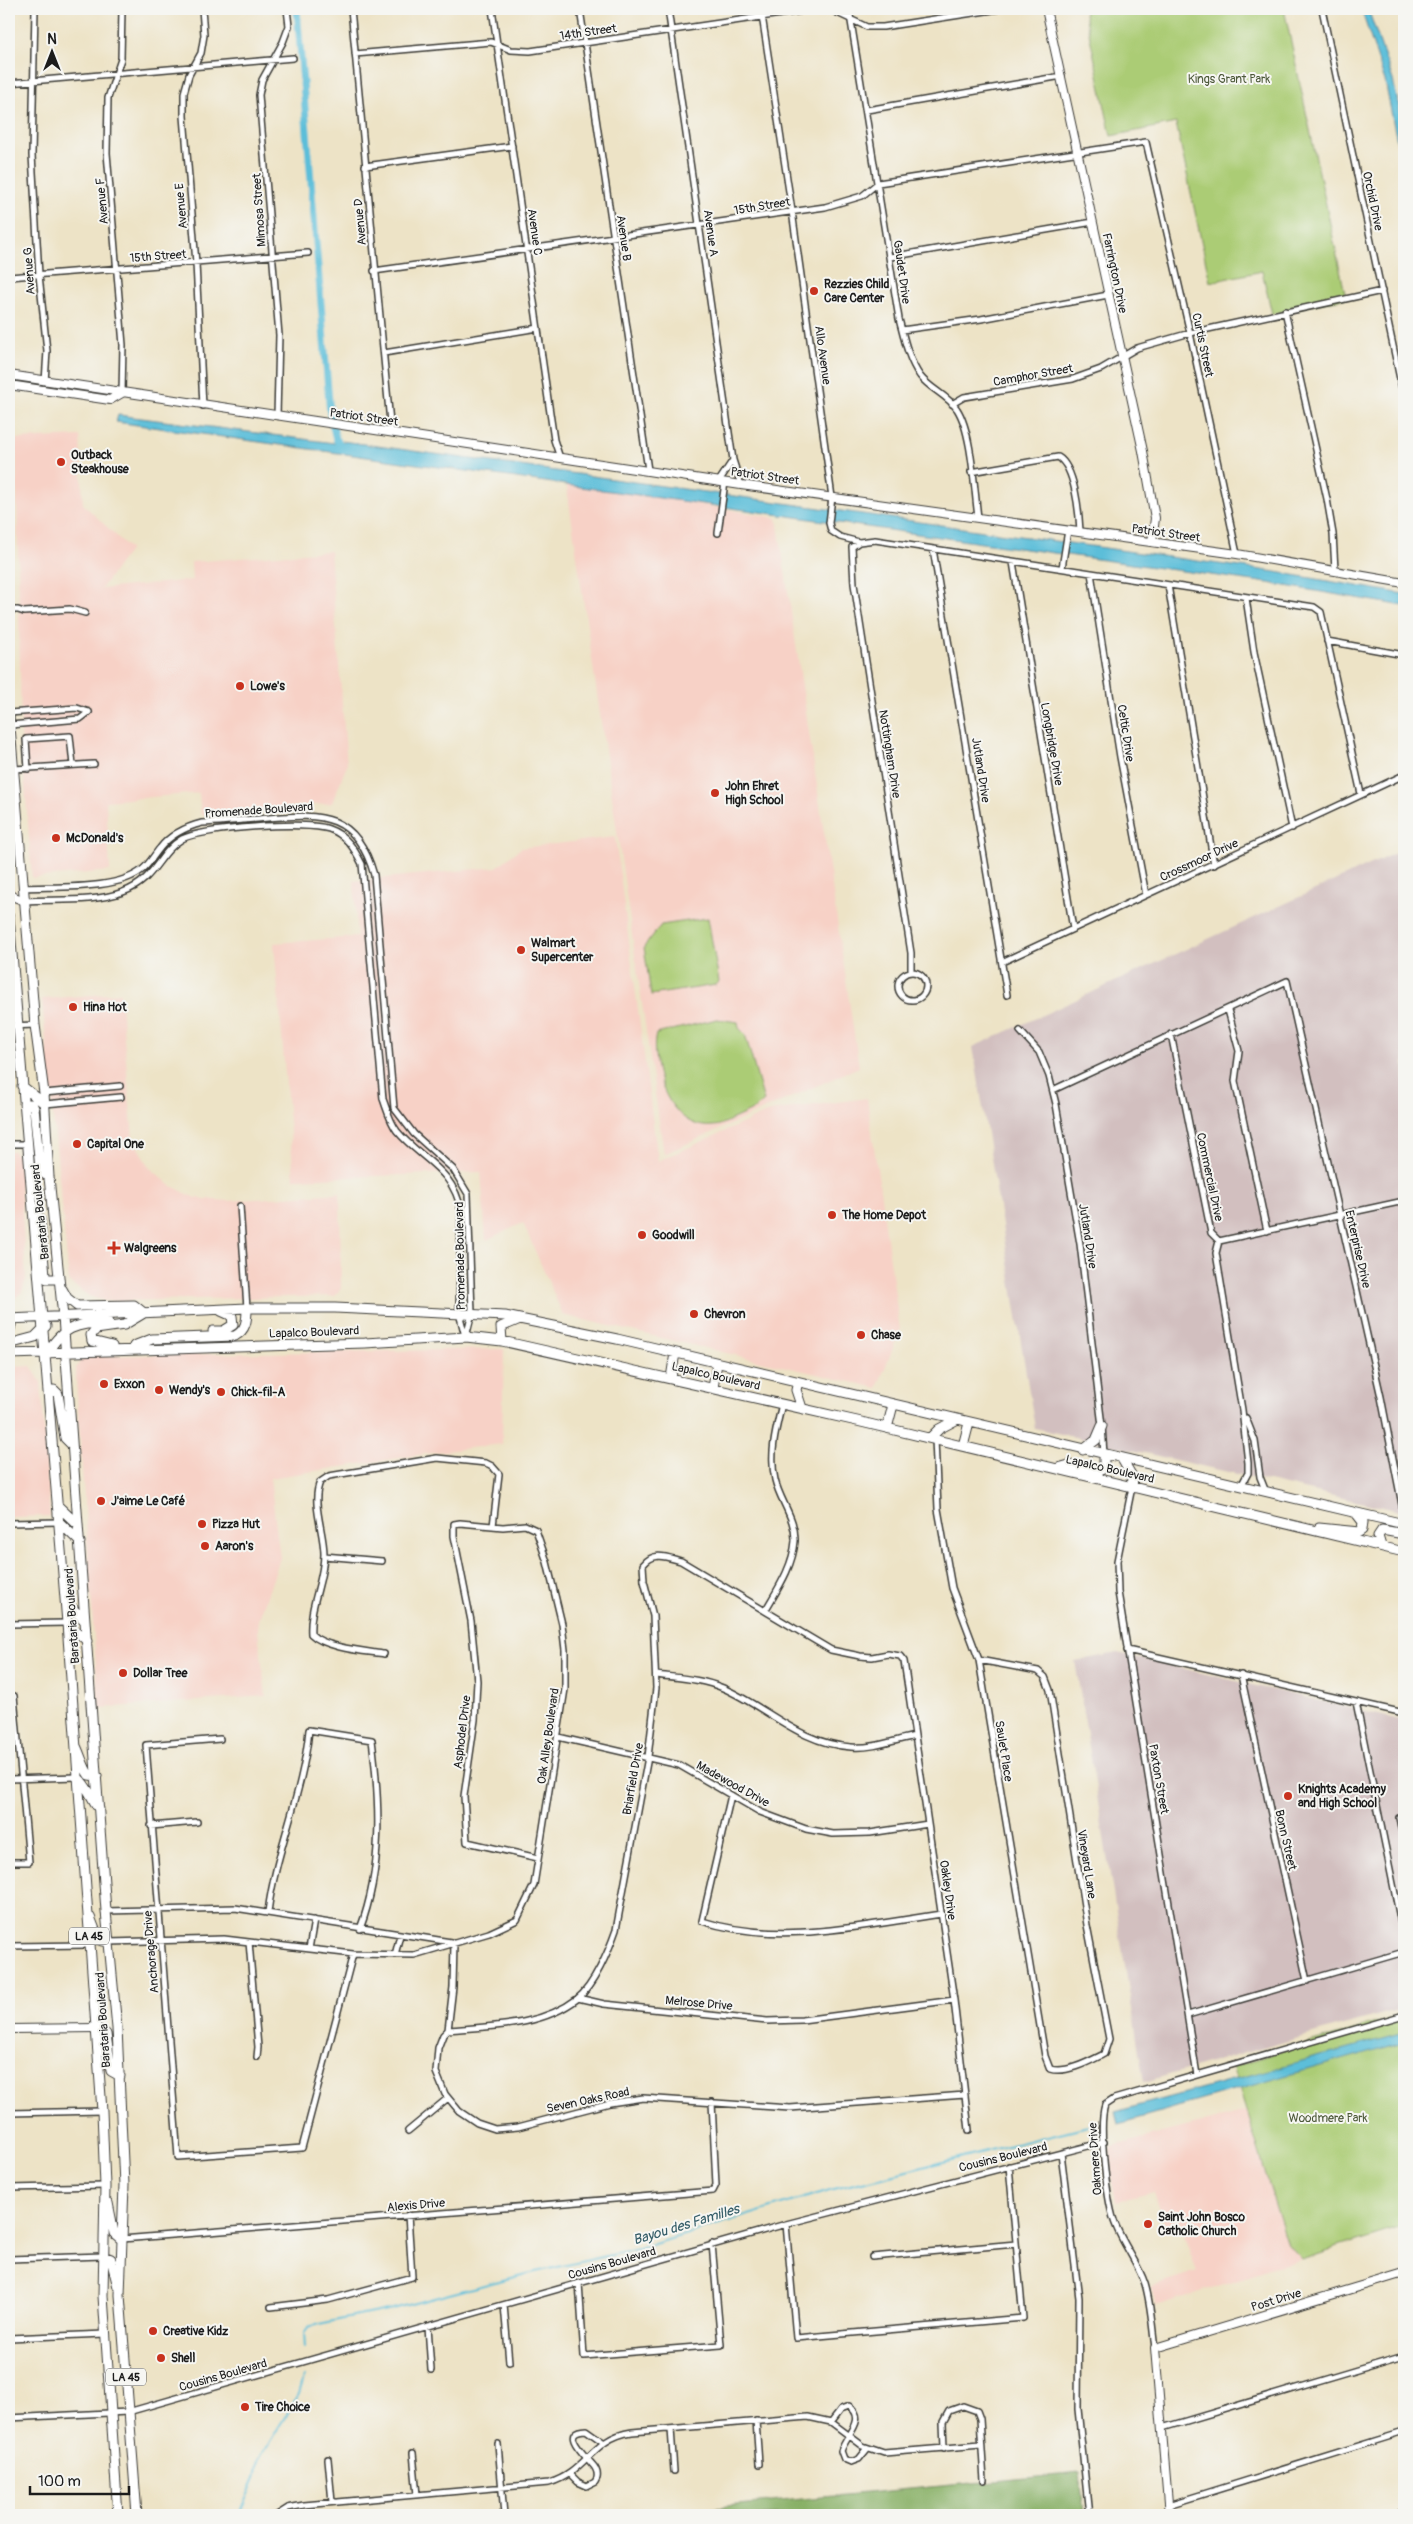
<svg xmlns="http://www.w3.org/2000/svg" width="1413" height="2524" viewBox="0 0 1413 2524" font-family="Pangolin,sans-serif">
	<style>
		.built { fill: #f7d1c6 }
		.industrial { fill: #d2bfbf }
		.green { fill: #abcc74; stroke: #647448 }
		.forest { fill: #88b066; stroke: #526641 }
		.water { fill: #5bbed9; stroke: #3c6d7a }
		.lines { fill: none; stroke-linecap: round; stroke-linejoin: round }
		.stream { stroke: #5bbed9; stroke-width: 2 }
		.canal { stroke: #5bbed9; stroke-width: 7 }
		.street-casing { stroke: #3b3a36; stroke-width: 8 }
		.secondary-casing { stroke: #3b3a36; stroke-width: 10 }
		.primary-casing { stroke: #3b3a36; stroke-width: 11 }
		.street { stroke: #fff; stroke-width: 5 }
		.secondary { stroke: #fff; stroke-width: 8 }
		.primary { stroke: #fff; stroke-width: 9 }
		.poi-dot { fill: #c8321e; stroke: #f6f6f2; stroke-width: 2 }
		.labels { text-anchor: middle; stroke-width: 4; stroke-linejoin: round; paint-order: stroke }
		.shield { fill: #f6f6f2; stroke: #5d5d5c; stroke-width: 1 }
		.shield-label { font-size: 11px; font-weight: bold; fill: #1c1c1c }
		.street-label { font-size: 12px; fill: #1c1c1c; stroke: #f6f6f2 }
		.park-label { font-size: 12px; fill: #4e5a3b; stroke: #f6f6f2 }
		.poi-label { font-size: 12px; font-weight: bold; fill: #1c1c1c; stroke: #f6f6f2; text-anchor: start }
		.water-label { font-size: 14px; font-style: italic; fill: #355d68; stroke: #f6f6f2 }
	</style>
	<rect width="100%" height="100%" fill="#f6f6f2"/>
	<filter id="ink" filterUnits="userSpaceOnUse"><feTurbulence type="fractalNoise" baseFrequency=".02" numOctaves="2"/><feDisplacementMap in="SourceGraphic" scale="10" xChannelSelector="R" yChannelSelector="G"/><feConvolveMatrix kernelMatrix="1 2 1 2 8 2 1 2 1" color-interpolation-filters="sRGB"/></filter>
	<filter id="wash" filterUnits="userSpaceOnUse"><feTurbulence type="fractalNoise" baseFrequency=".0096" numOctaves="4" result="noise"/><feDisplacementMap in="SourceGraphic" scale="20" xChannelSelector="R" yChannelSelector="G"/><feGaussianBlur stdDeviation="1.12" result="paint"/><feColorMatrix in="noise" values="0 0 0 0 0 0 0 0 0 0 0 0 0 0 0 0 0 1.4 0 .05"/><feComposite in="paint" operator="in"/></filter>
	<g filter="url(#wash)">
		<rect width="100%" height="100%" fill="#ede3c6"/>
		<path class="built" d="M80 436 83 504 130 549 101 589 192 580 191 562 330 551 347 765 332 803 201 815 199 793 106 801 110 871 32 878 21 732 16 439Z
			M566 481 777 518 859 1067 664 1154Z
			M615 837 658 1161 771 1111 867 1098 900 1330 877 1388 563 1315 523 1223 486 1240 481 1172 294 1179 274 943 357 937 354 881 497 867 521 848Z
			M120 993 133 1138 148 1166 170 1185 195 1198 228 1201 340 1193 341 1288 335 1296 105 1301 89 1296 69 1282 42 999Z
			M9 1070 14 1135H9Z
			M9 1151H14L19 1160 26 1279 22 1292 9 1303Z
			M504 1349 502 1444 437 1452 270 1478 280 1558 259 1619 258 1631 266 1696 99 1708 76 1381V1368L81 1360 96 1356Z
			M31 1366 41 1382 50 1516 9 1517V1367Z
			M1246 2111 1288 2245 1301 2259 1156 2306 1151 2287 1197 2272 1181 2226 1167 2231 1154 2192 1116 2201 1112 2182 1110 2147Z"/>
		<path class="industrial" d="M1404 849V1512L1035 1428 973 1047Z
			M1118 1653 1404 1721V2008L1144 2082 1075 1661Z"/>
		<path class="green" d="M1084 9H1284L1346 298 1272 314 1262 271 1210 282 1176 123 1111 136Z
			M708 918 719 982 716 985 651 995 644 947 661 925Z
			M717 1019 738 1022 739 1028 745 1034 764 1101C755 1110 746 1113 735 1118 728 1121 721 1126 713 1126 681 1130 662 1095 657 1068 655 1056 653 1046 656 1034Z
			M1404 2015V2226L1301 2259 1288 2245 1232 2066Z"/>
		<path class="forest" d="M1080 2473 1084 2515H631Z"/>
		<path class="water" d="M1361 9H1368L1393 80 1404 129V177L1385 81Z
			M118 415 334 443 342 441 1276 572 1404 594V606L1268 583 116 422Z
			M1404 2033V2042L1118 2124 1115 2112Z"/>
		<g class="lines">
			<path class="stream" d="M305 2347 304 2333 308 2327 319 2324 392 2309 522 2275 638 2249 830 2190 1088 2126
				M239 2515 255 2478 258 2461 299 2394 304 2377"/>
			<path class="canal" d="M297 9 330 414 336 439 344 449"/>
		</g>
	</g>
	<g filter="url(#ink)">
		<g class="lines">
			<defs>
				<path id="street" d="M35 9 32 155 39 275 47 351 45 382
					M122 9 121 59 108 98 107 153 123 345 122 393
					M202 9 204 35 201 53 189 75 184 93V116L196 263 203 406
					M351 9 391 433
					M492 9 549 406 554 440 560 458
					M580 9 648 470
					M668 9 733 460 741 485
					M761 9 792 211 832 497 829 523 831 531 840 537 859 542
					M849 9 899 319C904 338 908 359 920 376 930 389 947 395 957 409 972 432 974 488 978 517
					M1322 9 1404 398
					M355 54 491 42 511 50 530 51 808 10 833 11 867 27H883L999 9
					M9 83 293 58
					M867 110 1062 76
					M365 166 512 146
					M890 257 1093 222
					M374 271 825 207 862 196 878 183 1146 142 1190 333 1237 554
					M9 277 308 253
					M1285 311 1327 499 1333 534 1335 570
					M902 330 981 319 1108 295
					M384 353 538 328
					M952 404 964 397 1073 379 1101 369 1137 348 1190 333 1382 291
					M277 416 279 335 259 95 262 80 283 42 289 26 287 9
					M971 472 1058 457C1075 467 1079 512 1080 531
					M719 481 733 460
					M718 533 725 482
					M933 549 1007 995
					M1013 562 1073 929
					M1062 568 1068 530
					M1091 573 1120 757 1146 895
					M1168 585 1214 865
					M1246 598 1254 652 1292 828
					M9 610H18L24 612 70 609 85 613
					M1327 641 1404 655
					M9 713 77 708 89 712
					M10 725 80 719 89 712
					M14 769 94 764
					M28 769 26 739 70 736 73 765
					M23 888C56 886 118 891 143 869 150 863 154 855 160 848 171 834 186 827 202 823 224 822 246 820 268 818 323 813 357 814 374 875L394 1108 414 1134 453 1169 468 1194 472 1313 466 1337
					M25 901C56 899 93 903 123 892 156 880 158 853 182 839 202 828 306 821 329 829 346 835 354 848 362 864L383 1099C387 1110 390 1122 397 1131 421 1160 454 1169 461 1211L459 1313 465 1336
					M1002 962 1404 775
					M911 972V953L854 584 852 547 859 542 875 540 1314 607 1321 612 1361 794
					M898 986a14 14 0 1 1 28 0a14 14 0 1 1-28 0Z
					M1228 1010 1239 1051 1235 1081 1267 1231
					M9 1026 35 1025
					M1020 1031 1039 1052 1049 1076 1056 1104 1080 1244 1102 1426 1104 1454
					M1171 1034 1211 1233 1219 1241
					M1053 1090 1287 981 1381 1397 1403 1510 1401 1523
					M44 1093 120 1086
					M45 1104 121 1097
					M9 1144H27
					M240 1206 247 1308
					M1219 1241 1216 1253 1242 1410 1248 1463V1473L1241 1486
					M1219 1241 1404 1201
					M1246 1418 1255 1441 1260 1477 1266 1492
					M935 1439 938 1509 952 1588 979 1660 1045 2056 1050 2069C1066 2074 1090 2061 1104 2054L1109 2039 1087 1925 1050 1690 1045 1677 1038 1671 979 1660
					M1132 1487 1117 1561 1118 1592 1197 2075
					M9 1523 59 1522
					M324 1556 382 1561
					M765 1611C777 1590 793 1567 795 1541 796 1519 780 1501 775 1480 769 1454 776 1429 782 1404
					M9 1624 67 1623
					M1127 1650 1404 1713
					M384 1654C364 1651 325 1648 311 1634 309 1606 324 1581 324 1554 324 1532 311 1502 320 1482L329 1476 437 1458 486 1463 492 1466 499 1474 493 1526
					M656 1675C679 1678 702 1679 723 1688 767 1707 800 1744 851 1747 872 1749 895 1740 915 1736
					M1241 1675 1307 1981
					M9 1696H14L29 1862H9
					M1356 1702 1404 1938
					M558 1737 679 1765 760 1812 806 1829 833 1834 870 1833 928 1824
					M220 1739 146 1745 178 2157 302 2148 353 1954
					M9 1779 77 1777
					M731 1795 702 1921C780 1946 863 1925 942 1914
					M1399 1818 1404 1841
					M151 1826 197 1822
					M106 1911 235 1908 451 1942
					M268 1912C276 1849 303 1794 309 1730L372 1740C380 1803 383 1868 360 1929
					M109 1942 224 1939 353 1954 414 1955 489 1933 517 1920 534 1885 565 1689V1650L562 1624 547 1562 536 1530 525 1525 503 1527 460 1523 454 1524V1536L471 1621 477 1681 475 1720 464 1796 467 1842 538 1858
					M249 1942 258 2047 257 2057
					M454 1943 453 1987 448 2030 443 2035 438 2048 436 2072 445 2094 459 2111 477 2123 495 2129 518 2127 610 2103 643 2098 790 2108 965 2095
					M9 1946 89 1945
					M309 1949 314 1920
					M395 1955 400 1935
					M578 1998 604 2004 767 2021 802 2020 954 2000
					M1188 2015 1404 1952
					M448 2030C491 2026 541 2027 577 1999 594 1986 609 1950 616 1930L648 1757 656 1688 653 1616 644 1581 643 1565C654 1551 666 1557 681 1561L831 1650 860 1656 872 1657 888 1654 900 1656 904 1661 954 2000 969 2130
					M9 2113 102 2111
					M408 2131 448 2098
					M1061 2153 1079 2298 1078 2409 1089 2515
					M9 2188 105 2186
					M786 2224 796 2338 1023 2318 1009 2166
					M122 2239 713 2191 716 2185 712 2102
					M872 2257 1016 2244
					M9 2259 103 2256
					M579 2283 584 2356 721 2345 712 2244
					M504 2305 509 2362
					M271 2307 328 2300 412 2277 408 2215
					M428 2326 431 2370
					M9 2338 105 2334
					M1155 2348C1152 2326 1151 2304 1145 2284 1138 2263 1124 2246 1116 2226 1107 2206 1098 2125 1105 2105L1114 2099 1404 2015
					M9 2418 128 2412 786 2224 1104 2142
					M756 2421 759 2464
					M831 2422 841 2409 849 2406C868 2419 846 2435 841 2451L844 2459 851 2462 859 2459 868 2448
					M1162 2428 1404 2356
					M671 2429 674 2471
					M498 2444 504 2515
					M944 2449 943 2422 949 2411 963 2406 977 2411 980 2419 984 2481
					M413 2453 417 2495
					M328 2459 332 2502
					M570 2474 578 2482 587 2486 595 2482 597 2478C598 2473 596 2468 592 2464 586 2456 557 2431 586 2430L603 2442
					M1168 2505 1404 2432
					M277 2515 288 2508 304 2505 549 2483C587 2472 591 2438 632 2432L808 2417 831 2422 863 2446 884 2453 981 2445
					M1390 2515 1404 2511"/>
				<path id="secondary" d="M1046 9 1143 451 1155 518 1152 542
					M9 375 741 485 1237 554 1404 583
					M9 385 110 400 122 393
					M9 895 25 901
					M9 2029 97 2028
					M1169 2515 1155 2348 1404 2273"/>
				<path id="primary" d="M9 715 35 1025 44 1093 49 1177 63 1317 106 1911 117 2028 124 2185 120 2295 137 2515
					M9 917 67 1623 102 2111 105 2186 103 2296 118 2515
					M22 1086 45 1104
					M24 1104H32L34 1108 40 1168 41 1172 49 1177
					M34 1210 40 1220 45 1276 47 1279H59
					M62 1289 67 1298 77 1306 134 1305 144 1313 124 1325 96 1329 91 1335 92 1341 112 1346
					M9 1319 247 1308H335L505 1316 617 1339 1404 1524
					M9 1322 11 1325 9 1332
					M213 1331H223L233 1325 232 1316 221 1311
					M502 1341 501 1327 520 1319
					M9 1344 35 1337 46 1326
					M134 1346 152 1339 235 1336C246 1330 247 1321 247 1308
					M9 1354 365 1343 466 1337 502 1341 857 1421 1404 1552
					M46 1356C60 1327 78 1323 108 1322
					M671 1378 675 1353
					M798 1382 796 1390 802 1408
					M713 1388 717 1363
					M48 1390H54L58 1394 65 1438 72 1445
					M887 1428 893 1405
					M930 1438 939 1429 956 1420
					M963 1446 969 1423
					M1083 1450 1096 1440 1102 1426
					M1122 1459 1133 1478 1132 1487
					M1058 1468 1069 1465 1100 1471 1104 1467V1454
					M57 1505 78 1525
					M59 1522 80 1542
					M1319 1528 1359 1532 1362 1530 1363 1522 1356 1513
					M1381 1546 1378 1536 1382 1530 1404 1534
					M66 1602 85 1621
					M67 1623 87 1641
					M76 1746C81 1756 83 1767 89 1775L97 1776
					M77 1777C86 1783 92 1799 99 1809
					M90 1917 99 1940 109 1942
					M97 2028 106 2034 111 2071 120 2076
					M108 2203 114 2233 121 2239
					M103 2256 111 2259 118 2287"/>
			</defs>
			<use href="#street" class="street-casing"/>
			<use href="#secondary" class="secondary-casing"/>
			<use href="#primary" class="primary-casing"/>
			<use href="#street" class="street"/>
			<use href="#secondary" class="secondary"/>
			<use href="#primary" class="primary"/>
		</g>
	</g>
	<g class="poi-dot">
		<circle cx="814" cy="291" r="5"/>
		<circle cx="61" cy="462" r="5"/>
		<circle cx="240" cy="686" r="5"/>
		<circle cx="715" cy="793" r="5"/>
		<circle cx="56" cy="838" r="5"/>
		<circle cx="521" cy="950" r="5"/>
		<circle cx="73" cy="1007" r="5"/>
		<circle cx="77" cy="1144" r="5"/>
		<circle cx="832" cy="1215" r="5"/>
		<circle cx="642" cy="1235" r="5"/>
		<path d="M111.5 1240.5h5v5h5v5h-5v5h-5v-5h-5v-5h5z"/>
		<circle cx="694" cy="1314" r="5"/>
		<circle cx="861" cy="1335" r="5"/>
		<circle cx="104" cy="1384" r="5"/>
		<circle cx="159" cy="1390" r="5"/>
		<circle cx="221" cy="1392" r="5"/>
		<circle cx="101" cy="1501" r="5"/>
		<circle cx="202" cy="1524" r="5"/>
		<circle cx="205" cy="1546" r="5"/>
		<circle cx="123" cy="1673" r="5"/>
		<circle cx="1288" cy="1796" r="5"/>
		<circle cx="1148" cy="2224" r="5"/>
		<circle cx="153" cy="2331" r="5"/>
		<circle cx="161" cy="2358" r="5"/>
		<circle cx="245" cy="2407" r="5"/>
	</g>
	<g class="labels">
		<g class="shield">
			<rect x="69" y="1927.5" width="40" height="17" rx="4"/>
			<rect x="106" y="2368.5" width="40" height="17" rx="4"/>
		</g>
		<g class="shield-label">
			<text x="89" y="1940">LA 45</text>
			<text x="126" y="2381">LA 45</text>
		</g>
		<g class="street-label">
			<text transform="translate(588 32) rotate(-8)" y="4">14th Street</text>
			<text transform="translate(102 201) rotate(-95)" y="4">Avenue F</text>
			<text transform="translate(1373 201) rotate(78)" y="4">Orchid Drive</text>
			<text transform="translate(181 206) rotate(-95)" y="4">Avenue E</text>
			<text transform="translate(762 206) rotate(-9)" y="4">15th Street</text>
			<text transform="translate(259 210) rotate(-94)" y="4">Mimosa Street</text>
			<text transform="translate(360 222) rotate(-95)" y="4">Avenue D</text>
			<text transform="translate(535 232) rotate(82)" y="4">Avenue C</text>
			<text transform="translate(711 233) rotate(82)" y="4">Avenue A</text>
			<text transform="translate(624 238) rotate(82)" y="4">Avenue B</text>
			<text transform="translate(158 256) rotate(-4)" y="4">15th Street</text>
			<text transform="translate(29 271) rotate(-94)" y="4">Avenue G</text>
			<text transform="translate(902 272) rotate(82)" y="4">Gaudet Drive</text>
			<text transform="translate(1115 273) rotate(78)" y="4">Farrington Drive</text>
			<text transform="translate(1203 345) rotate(78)" y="4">Curtis Street</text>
			<text transform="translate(823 355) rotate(82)" y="4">Allo Avenue</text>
			<text transform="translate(1033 375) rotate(-10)" y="4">Camphor Street</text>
			<text transform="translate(364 417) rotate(8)" y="4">Patriot Street</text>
			<text transform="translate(765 476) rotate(8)" y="4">Patriot Street</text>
			<text transform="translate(1166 533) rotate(8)" y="4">Patriot Street</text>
			<text transform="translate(1126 733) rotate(81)" y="4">Celtic Drive</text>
			<text transform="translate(1052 744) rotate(80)" y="4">Longbridge Drive</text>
			<text transform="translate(890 754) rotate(81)" y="4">Nottingham Drive</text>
			<text transform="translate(981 770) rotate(81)" y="4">Jutland Drive</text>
			<text transform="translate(259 810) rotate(-4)" y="4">Promenade Boulevard</text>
			<text transform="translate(1199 860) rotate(-25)" y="4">Crossmoor Drive</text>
			<text transform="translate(1210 1177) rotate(78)" y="4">Commercial Drive</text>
			<text transform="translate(40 1212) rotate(-96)" y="4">Barataria Boulevard</text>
			<text transform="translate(1088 1236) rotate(81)" y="4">Jutland Drive</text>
			<text transform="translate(1358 1249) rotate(77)" y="4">Enterprise Drive</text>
			<text transform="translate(460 1256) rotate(-91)" y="4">Promenade Boulevard</text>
			<text transform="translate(314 1332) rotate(-2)" y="4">Lapalco Boulevard</text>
			<text transform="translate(716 1376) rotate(13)" y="4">Lapalco Boulevard</text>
			<text transform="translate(1110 1469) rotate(13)" y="4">Lapalco Boulevard</text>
			<text transform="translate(72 1616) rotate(-94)" y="4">Barataria Boulevard</text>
			<text transform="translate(462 1732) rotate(-83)" y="4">Asphodel Drive</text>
			<text transform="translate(548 1736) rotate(-82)" y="4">Oak Alley Boulevard</text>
			<text transform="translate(1004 1751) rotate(81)" y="4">Saulet Place</text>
			<text transform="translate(633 1779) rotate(-80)" y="4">Briarfield Drive</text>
			<text transform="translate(1159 1779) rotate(80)" y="4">Paxton Street</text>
			<text transform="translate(733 1784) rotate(29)" y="4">Madewood Drive</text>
			<text transform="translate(1286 1840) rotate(77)" y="4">Bonn Street</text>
			<text transform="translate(1087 1864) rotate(81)" y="4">Vineyard Lane</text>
			<text transform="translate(948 1890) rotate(82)" y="4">Oakley Drive</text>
			<text transform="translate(151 1952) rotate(-95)" y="4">Anchorage Drive</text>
			<text transform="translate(699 2003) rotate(5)" y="4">Melrose Drive</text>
			<text transform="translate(103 2020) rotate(-94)" y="4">Barataria Boulevard</text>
			<text transform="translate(588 2100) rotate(-12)" y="4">Seven Oaks Road</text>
			<text transform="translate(1003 2157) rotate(-14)" y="4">Cousins Boulevard</text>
			<text transform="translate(1095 2159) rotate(-94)" y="4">Oakmere Drive</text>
			<text transform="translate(416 2205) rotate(-5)" y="4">Alexis Drive</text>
			<text transform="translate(612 2263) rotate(-16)" y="4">Cousins Boulevard</text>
			<text transform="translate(1276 2300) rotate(-17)" y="4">Post Drive</text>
			<text transform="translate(223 2375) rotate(-16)" y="4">Cousins Boulevard</text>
		</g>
		<g class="park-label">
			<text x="1229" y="83">Kings Grant Park</text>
			<text x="1328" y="2122">Woodmere Park</text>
		</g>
		<g class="poi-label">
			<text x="824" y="288">Rezzies Child<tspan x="824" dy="14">Care Center</tspan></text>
			<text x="71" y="459">Outback<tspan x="71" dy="14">Steakhouse</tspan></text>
			<text x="250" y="690">Lowe's</text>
			<text x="725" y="790">John Ehret<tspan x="725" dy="14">High School</tspan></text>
			<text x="66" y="842">McDonald's</text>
			<text x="531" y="947">Walmart<tspan x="531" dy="14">Supercenter</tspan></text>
			<text x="83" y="1011">Hina Hot</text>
			<text x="87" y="1148">Capital One</text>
			<text x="842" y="1219">The Home Depot</text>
			<text x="652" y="1239">Goodwill</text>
			<text x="124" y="1252">Walgreens</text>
			<text x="704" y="1318">Chevron</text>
			<text x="871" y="1339">Chase</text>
			<text x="114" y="1388">Exxon</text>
			<text x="169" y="1394">Wendy's</text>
			<text x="231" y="1396">Chick-fil-A</text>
			<text x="111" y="1505">J'aime Le Café</text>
			<text x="212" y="1528">Pizza Hut</text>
			<text x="215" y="1550">Aaron's</text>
			<text x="133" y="1677">Dollar Tree</text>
			<text x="1298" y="1793">Knights Academy<tspan x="1298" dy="14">and High School</tspan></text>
			<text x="1158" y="2221">Saint John Bosco<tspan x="1158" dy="14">Catholic Church</tspan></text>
			<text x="163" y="2335">Creative Kidz</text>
			<text x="171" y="2362">Shell</text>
			<text x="255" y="2411">Tire Choice</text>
		</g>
		<g class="water-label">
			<text transform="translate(686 2224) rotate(-17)" y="5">Bayou des Familles</text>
		</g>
	</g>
	<rect width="1413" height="2524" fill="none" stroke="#f6f6f2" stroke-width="30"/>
	<g transform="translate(52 52)" stroke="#f6f6f2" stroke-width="4" paint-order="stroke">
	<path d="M0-4L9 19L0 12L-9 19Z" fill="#1c1c1c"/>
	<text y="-8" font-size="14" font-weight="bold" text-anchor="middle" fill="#1c1c1c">N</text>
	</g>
	<path d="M30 2486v8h99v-8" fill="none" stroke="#1c1c1c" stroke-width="2.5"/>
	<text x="38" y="2486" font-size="15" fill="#1c1c1c" stroke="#f6f6f2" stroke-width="4" paint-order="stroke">100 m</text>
</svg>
